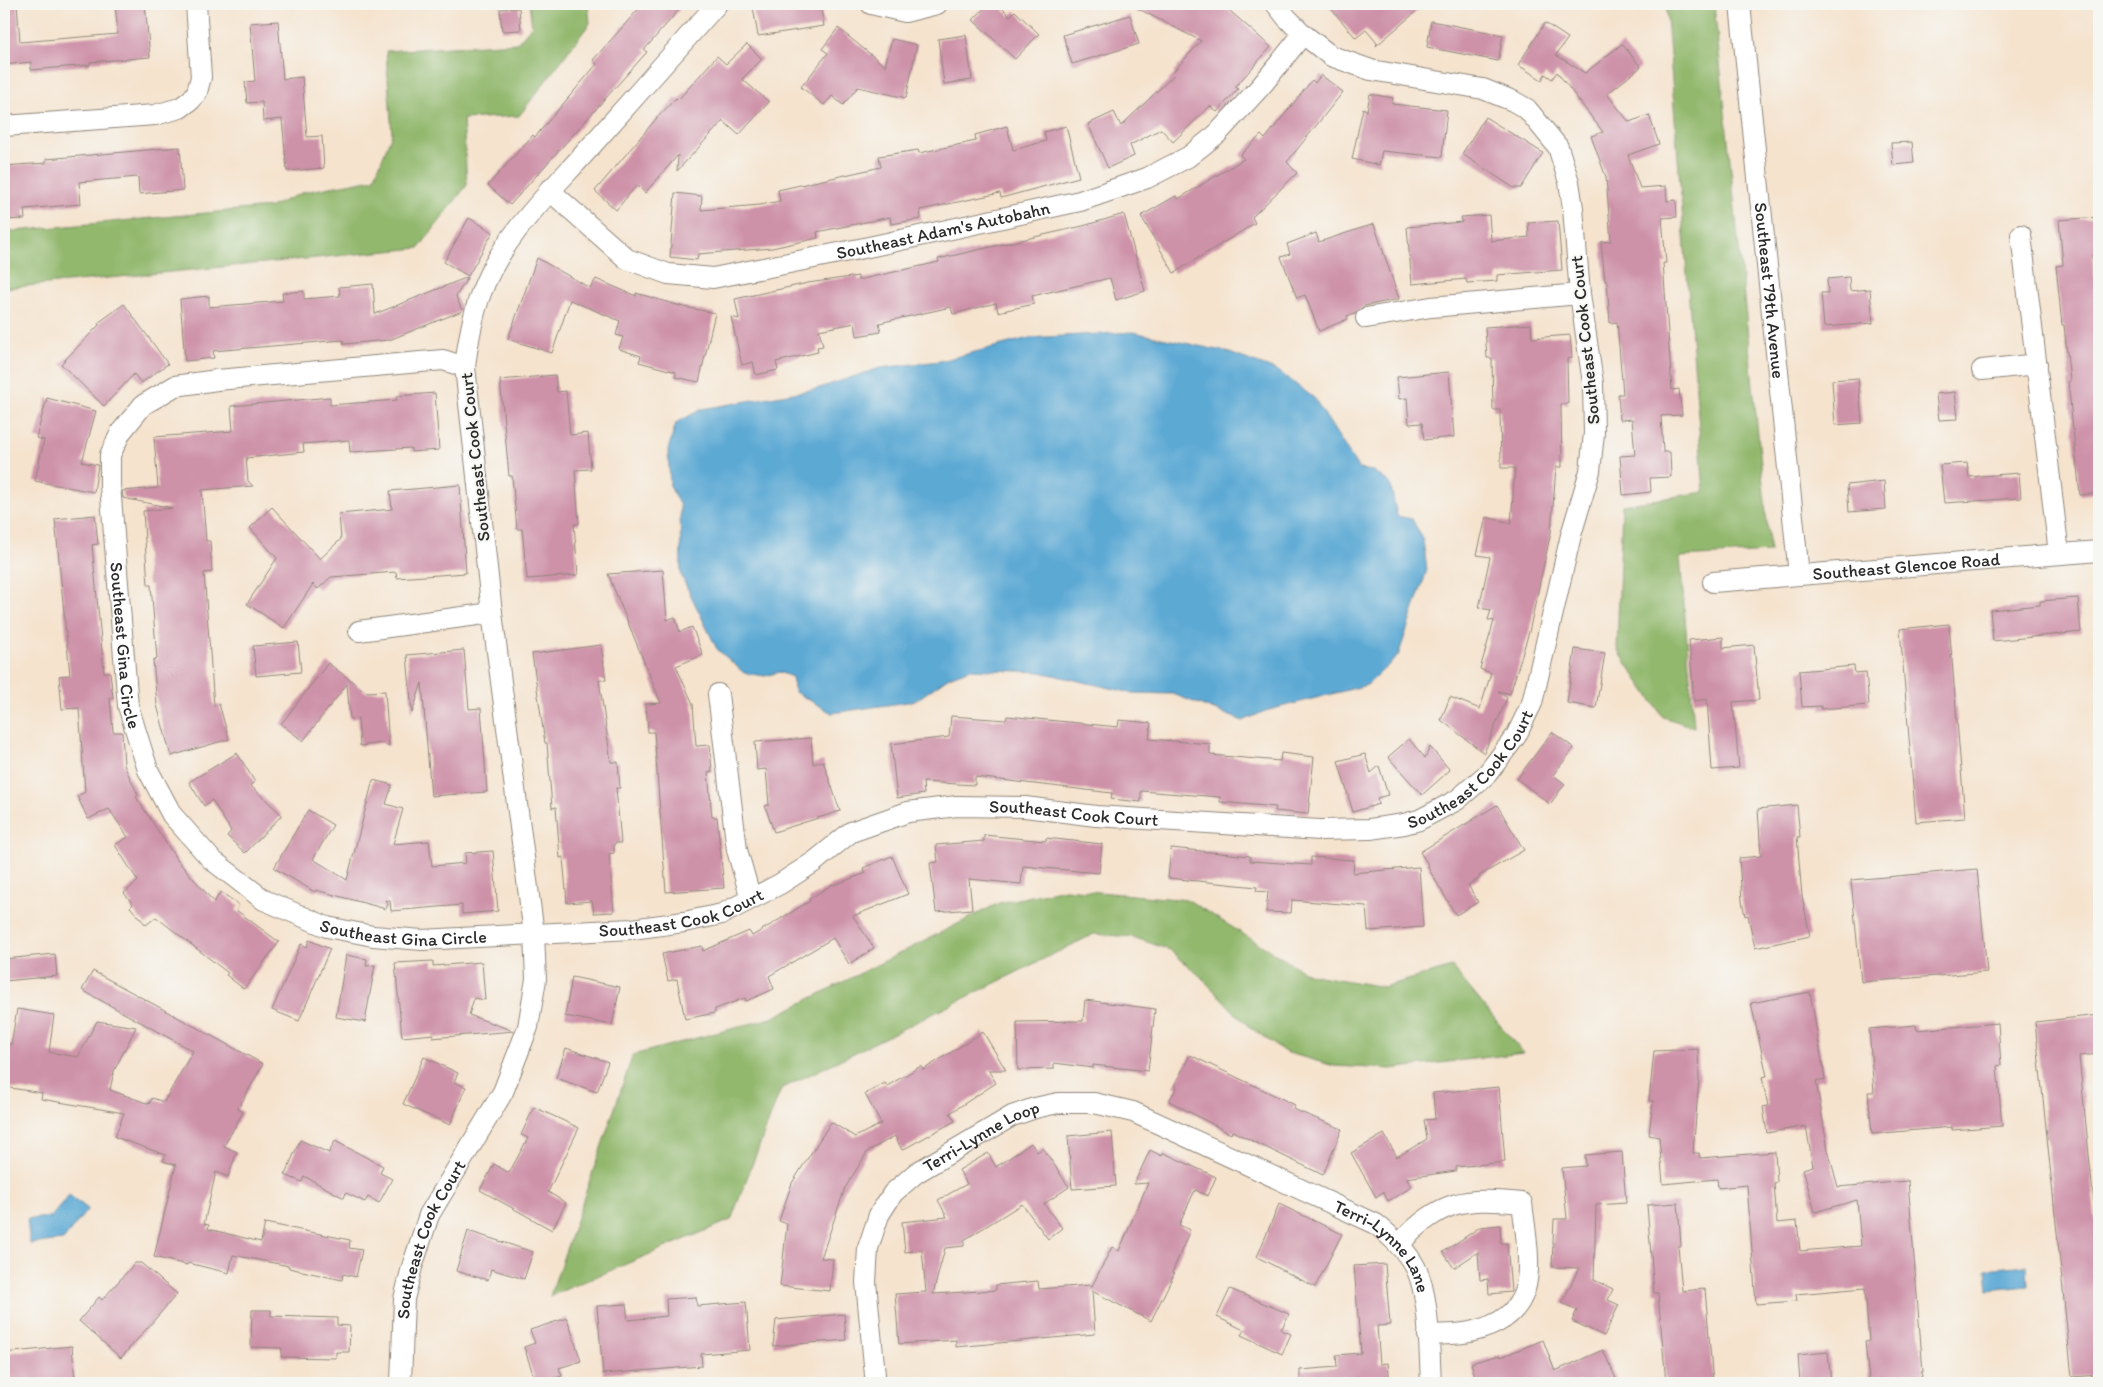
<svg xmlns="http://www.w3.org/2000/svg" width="2103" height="1387" viewBox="0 0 2103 1387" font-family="Itim,sans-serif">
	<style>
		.forest { fill: #92b86d; stroke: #5e724c }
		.water { fill: #5ba9d4; stroke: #436a80 }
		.building { fill: #cd91a8 }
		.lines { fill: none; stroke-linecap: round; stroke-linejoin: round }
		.minor-casing { stroke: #90877c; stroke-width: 22 }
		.minor { stroke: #fff; stroke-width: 20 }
		.labels { text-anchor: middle; stroke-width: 4; stroke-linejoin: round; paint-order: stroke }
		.street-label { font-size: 18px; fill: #2b2b2b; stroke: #f6f6f2 }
	</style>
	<rect width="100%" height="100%" fill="#f6f6f2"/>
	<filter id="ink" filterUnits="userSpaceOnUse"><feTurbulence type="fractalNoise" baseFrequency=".02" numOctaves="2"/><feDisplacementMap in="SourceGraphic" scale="10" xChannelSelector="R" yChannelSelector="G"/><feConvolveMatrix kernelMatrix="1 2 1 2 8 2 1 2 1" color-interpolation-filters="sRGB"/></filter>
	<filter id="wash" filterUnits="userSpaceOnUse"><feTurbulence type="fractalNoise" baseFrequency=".0096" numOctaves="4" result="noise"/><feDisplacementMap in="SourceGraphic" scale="20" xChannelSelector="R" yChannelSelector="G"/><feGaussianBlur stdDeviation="1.12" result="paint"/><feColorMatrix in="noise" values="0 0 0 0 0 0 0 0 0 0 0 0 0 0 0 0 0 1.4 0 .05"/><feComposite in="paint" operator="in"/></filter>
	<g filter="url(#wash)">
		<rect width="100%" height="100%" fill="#f5e3ce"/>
		<path class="forest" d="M529 4H588L590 23 519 116 463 119 467 185 419 248 5 288 4 232 270 207 304 192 374 179 392 134 386 51 517 43 532 26Z
			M1666 4H1714L1770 552 1680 557 1694 727 1663 717 1617 649 1622 505 1704 492Z
			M1065 889 1188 900 1308 974 1384 987 1452 967 1523 1053 1390 1069 1334 1066 1285 1052 1247 1025 1200 976 1170 950 1133 937 1094 934 781 1089 731 1220 550 1296 633 1055 772 1018 999 903Z"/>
		<path class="water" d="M1133 332 1227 352 1278 371 1314 398 1359 469 1373 471 1390 483 1397 516 1412 519 1423 540 1427 570 1398 656 1367 685 1265 711 1243 721 1173 694 1132 693 1040 672 970 669 949 677 915 701 832 713 795 692 792 677 779 672 765 676 744 673 717 649 681 575 680 506 670 486 668 450 676 423 702 409 816 389 880 368 940 361 1029 338Z
			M69 1195 88 1209 63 1240 30 1244 27 1219 51 1217Z
			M2027 1265 2028 1286 1988 1290 1986 1269Z"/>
		<g id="blocks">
			<path class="building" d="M17 4 20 42 118 34 115 4H145L150 57 90 62V65L31 70V62L4 65V5Z
				M643 4H684L644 50 647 52 510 205 488 185 533 135 535 137 597 64 593 60Z
				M775 4H820L824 26 758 36 753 7Z
				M988 4H998L1010 16 1015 11 1039 34 1015 59 973 20Z
				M1129 4H1222L1271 47 1235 87 1238 89 1217 112 1210 106 1173 142 1161 129 1130 145 1134 156 1108 168 1088 124 1114 112 1121 126 1175 74 1173 72 1201 41Z
				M1327 4H1425L1376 46 1377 43 1366 30 1356 38Z
				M519 8 521 30 502 31 500 9Z
				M1130 15 1139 44 1072 64 1063 35Z
				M278 21 283 79 302 77 307 137 322 136 324 168 287 171 282 119 263 121 262 102 247 103 245 82 255 81 250 23Z
				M1431 21 1503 35 1498 61 1427 47Z
				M1545 23 1568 38 1556 55 1585 73 1622 44 1641 67 1607 94 1629 122 1649 115 1659 144 1628 155 1640 188 1666 186 1667 201 1676 200 1677 217 1662 218 1666 263H1663L1672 390 1679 389 1682 415 1661 416 1663 452H1670L1671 477 1650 478 1651 492 1623 495 1620 456 1635 455 1632 419 1620 420 1618 394H1623L1617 322 1610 323 1607 281H1605L1601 242 1611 241 1606 177 1591 136 1603 132 1557 72 1552 79 1545 74 1542 80 1518 65Z
				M838 28 885 66 892 39 917 45 906 98 858 87 843 105 832 96 824 105 801 87 828 53 822 49Z
				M966 35 972 80 944 84 938 39Z
				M747 44 762 59 742 79 769 102 739 135 723 121 677 171 678 155 645 193 637 185 616 210 595 191 656 119 676 98 678 100 717 56 726 64Z
				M1321 75 1343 92 1287 162 1297 173 1252 217 1255 223 1174 273 1141 216 1176 196 1178 199 1244 159 1240 155 1261 135 1265 139 1312 80 1315 83Z
				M1370 94 1393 98 1392 104 1447 110 1442 157 1382 151 1379 165 1352 159 1363 108 1367 111Z
				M1485 117 1543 153 1521 188H1514L1462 154Z
				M1007 126 1013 150 1046 141 1044 132 1066 126 1079 177 1001 198 1000 193 920 210 921 219 891 224 890 217 817 232 818 238 772 248 698 254 697 260 670 257 675 193 702 196 701 210 760 205 780 201 778 190 881 167 879 156 918 150 919 153 976 141 975 135Z
				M1912 142 1914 163 1893 165 1891 143Z
				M180 147 183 190 139 194 138 177 79 182 81 204 24 209 25 219 4 220V166L46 163V159Z
				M1124 214 1145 291 1116 300 1110 278 1032 296 1034 304 998 312 996 303 953 314 951 307 879 323 881 332 857 336 855 323 819 330 823 346 817 347 818 352 776 362 778 370 756 375 753 362 742 365 731 317 739 319 735 299 808 283 858 276V280L939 262 938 259 1083 226Z
				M1489 215 1491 241 1529 237 1528 223 1558 221 1562 270 1497 275V281L1467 283 1466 279 1412 284 1407 227 1462 222 1461 217Z
				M2099 217V254L2092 255 2099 322V493L2080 495 2068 381H2070L2064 325H2062L2056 266 2063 265 2059 220Z
				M469 218 493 232 468 276 444 262Z
				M1374 224 1399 299 1364 306 1355 314 1347 316 1348 319 1319 331 1305 295 1297 298 1281 257 1290 254 1287 244 1316 233 1319 242Z
				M537 258 590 288 596 279 636 296V293L684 307 715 313 699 382 675 377 676 372 639 362 641 356 619 349 623 337 616 335 620 321 570 300 552 353 508 339Z
				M468 277 456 296 462 311 389 340 344 344 343 340 213 351 214 358 185 361 180 299 209 296V307L283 301 282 293 304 291V299L340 296 339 287 373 284 375 314Z
				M1849 277 1850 291 1870 289 1873 323 1824 327 1821 293H1828L1827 279Z
				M124 304 168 364 141 383 134 374 104 406 61 364 99 325 98 323Z
				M1531 324 1532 338 1570 335 1572 358 1567 359 1568 404H1561L1562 467H1556L1551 532 1529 632 1510 694 1498 691 1507 698 1484 753 1441 720 1450 697 1480 709 1491 673 1480 669 1494 621 1488 620 1491 610 1479 608 1490 557 1477 555 1486 517 1511 523 1515 468H1501L1500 410H1493L1492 358H1487L1485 327Z
				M1449 372 1454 437 1424 440 1422 423 1409 424 1407 398 1399 399 1397 377Z
				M555 375 557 392 566 391 570 435 588 433 591 469 575 470 579 524H574L578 575 527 579 522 529H517L512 476H509L500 380Z
				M1858 378 1862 423 1835 425 1832 380Z
				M1955 392 1958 419 1939 420 1936 394Z
				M435 393 439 450 411 452V448L350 452 349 440 303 444 304 452 246 458 248 481 253 486 202 490 206 541H210L212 572 204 573 214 706 219 704 229 739 171 756 157 705 153 660 157 659 151 585H148L143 511 172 508 123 498 122 491 158 488 154 437 233 431 231 406 330 397V405L397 400 396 396Z
				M47 398 96 411 82 462 98 465 94 492 35 481 44 440 36 438Z
				M1967 463 1969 477 2019 473 2021 498 1944 503 1940 465Z
				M1884 481 1886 509 1849 512 1847 485Z
				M460 485 466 573 397 578 396 572 331 577 318 589 313 584 284 628 247 604 277 558 250 528 272 507 320 559 341 539 339 514 392 509 390 491Z
				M95 515 98 544 92 545 104 672H110L113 698H110L113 732H122L124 765 138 795 136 797 177 860 214 902 221 892 239 905 236 910 279 942 244 989 226 975 228 973 156 917 146 925 130 907 133 904 124 893 138 881 115 845 128 837 109 809 88 819 77 796 85 792 79 708 62 709 59 676 70 675 55 519Z
				M663 570 667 620 675 617 680 632 692 627 703 655 676 666 693 704 696 746 710 745 712 772H708L712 817H717L724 888 666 892 654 732H648L646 704 661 703 608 574Z
				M2078 598 2081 632 1993 641 1990 610 2040 605V601Z
				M1949 624 1965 818 1916 822 1900 629Z
				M1723 637V648L1754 645 1759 700 1733 702 1739 768 1712 770 1707 699 1694 701 1689 640Z
				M298 642 301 672 256 676 253 646Z
				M601 645 606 680H599L611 762H618L620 788H616L621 843H614V853L609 854 614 912 594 913 592 901 567 903 563 857 560 858 556 807 552 808 547 743H545L532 654Z
				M1575 649 1605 653 1596 708 1567 703Z
				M464 650 469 709 481 708 487 792 431 796 422 683 412 713 407 655Z
				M328 663 366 692 385 691 389 746 382 743 360 746 358 718 350 719 347 684 303 741 281 724Z
				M1854 666 1855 673 1866 672 1869 705 1821 709V706L1802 707 1799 671Z
				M951 716 1006 720 1007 716 1118 727 1119 720 1151 723 1149 739 1210 744V755L1280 761 1281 753 1314 757 1308 814 1275 811 1276 807 1220 802V797L1141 791V802L1111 799 1112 793 975 777V785L923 782 924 794 897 798 891 744 949 737Z
				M1552 732 1574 748 1553 775 1565 784 1550 804 1517 779Z
				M811 738 813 764 823 761 840 811 774 832 765 806 769 805 766 769 757 770 755 742Z
				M1409 739 1425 758 1430 747 1450 770 1422 795 1388 757Z
				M237 753 255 782 250 785 282 815 245 853 227 836 231 831 212 800 204 806 189 782Z
				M1365 754 1371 773 1379 766 1388 795 1377 798 1379 804 1353 812 1338 761Z
				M373 780 392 785 386 804 403 809 393 844 429 841 432 866 466 863 465 853 493 851 498 911 462 914V905L391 911 390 901 385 900 388 904 386 909 316 890 315 892 274 868 308 810 333 825 313 859 347 880Z
				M1497 805 1524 850 1479 876 1480 878 1468 885 1478 902 1456 915 1427 866H1429L1420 852Z
				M1797 805 1800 837H1797L1802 896 1810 936 1755 948 1748 915 1745 916 1742 901 1739 858 1761 856 1758 809Z
				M984 835 1046 841V838L1102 844 1099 873 1023 866 1021 884 969 879 972 909 936 912 930 863 938 862 936 845 984 841Z
				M1171 848 1250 856V861L1311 865V857L1354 860 1353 873 1419 867 1423 927 1368 931 1366 906 1292 900 1291 913 1266 912 1268 892 1256 891 1257 887 1168 878Z
				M892 856 908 894 853 916 874 948 849 964 833 938 769 976 774 989 746 1001 745 998 715 1009V1013L685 1019 677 979 668 981 662 954 702 946 703 951 749 931 752 936 810 901 809 899 833 884 834 885 866 873 863 868Z
				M1977 869 1987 972 1861 982 1851 880Z
				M309 940 330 949 299 1021 272 1010 301 944 307 947Z
				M55 954 57 976 4 981V959Z
				M346 955 367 959 366 966 375 965 365 1022 336 1017Z
				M433 961V966L482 962 485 1000 474 998 469 1015 514 1031 432 1038 434 1034 402 1037 395 963Z
				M93 971 263 1064 238 1109 243 1112 224 1146 237 1152 228 1177 216 1172 204 1224 209 1225 208 1229 261 1242 265 1223 350 1240 349 1248 362 1250 356 1277 343 1274 342 1280 289 1268V1266L233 1255 229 1273 188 1263 187 1265 154 1257 176 1165 163 1161 166 1155 115 1137 124 1113 41 1099 42 1093 4 1087V1044L11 1045 17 1009 54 1015 49 1052 78 1057 97 1021 136 1027 114 1071 110 1090 149 1104 152 1098 164 1102 193 1051 82 990Z
				M572 977 620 987 612 1025 565 1016Z
				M1810 992 1825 1079 1816 1081 1828 1150 1838 1187 1908 1181 1923 1372H1921L1922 1377 1869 1381 1865 1342 1869 1341 1865 1288 1796 1294 1797 1301 1756 1304 1747 1185 1718 1188 1717 1179 1663 1184 1659 1137 1649 1135 1653 1101H1649L1654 1051 1698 1049 1699 1079 1693 1153H1699L1700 1158 1775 1152 1777 1182 1774 1183 1777 1223 1797 1221 1800 1251 1861 1246 1857 1200 1815 1212 1803 1169 1813 1166 1806 1126 1767 1133 1763 1107 1768 1106 1762 1077 1767 1076 1751 1003Z
				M1085 1000 1155 1009 1148 1071 1093 1065V1068L1054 1063V1069L1018 1070 1017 1022 1083 1021Z
				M2099 1015V1054L2079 1056 2099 1254V1375L2072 1377 2035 1022Z
				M1998 1023 2001 1065 1997 1066 2002 1126 1952 1130V1127L1872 1134 1868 1092H1874L1869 1029 1916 1025 1917 1030Z
				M983 1032 1006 1070H988L996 1083 950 1113 955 1121 902 1150 895 1136 868 1151 845 1188 821 1258 833 1259 830 1291 780 1286 787 1224 779 1221 792 1183 831 1122 855 1137 881 1124 865 1094 885 1083 887 1086 921 1066 923 1070Z
				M566 1048 608 1062 597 1092 556 1078Z
				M1190 1055 1295 1105 1293 1109 1342 1129 1323 1175 1232 1131 1231 1134 1169 1101 1177 1087 1174 1086Z
				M424 1057 458 1073 454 1082 466 1087 450 1125 403 1104Z
				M1499 1087 1505 1162 1456 1167V1171L1406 1178 1412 1187 1388 1201 1383 1192 1376 1197 1351 1153 1384 1134 1397 1157 1427 1139 1424 1120 1435 1119 1433 1093Z
				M534 1107 579 1128 548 1192 566 1203 552 1230 480 1190 494 1164 509 1173 528 1138 521 1135Z
				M1112 1132 1116 1186 1072 1189 1068 1136Z
				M300 1140 329 1153 335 1141 383 1166 380 1173 392 1179 379 1203 368 1197 365 1202 346 1193 344 1198 304 1176 302 1182 285 1175Z
				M1031 1143 1037 1152 1043 1148 1069 1187 1044 1204 1062 1228 1048 1239 1022 1204 964 1240V1246L945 1248 933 1294 996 1290V1285L1038 1281 1039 1289 1091 1285V1288L1112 1247 1119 1251 1148 1183 1134 1184 1150 1150 1162 1156 1164 1153 1216 1177 1208 1196 1195 1190 1179 1225 1190 1230 1172 1273 1174 1274 1151 1321 1092 1291 1095 1334 956 1347V1340L899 1344 895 1294 926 1292 922 1250 905 1252 902 1222 947 1217 938 1200 967 1184 959 1170 988 1153 996 1167Z
				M1622 1152 1626 1203 1596 1205 1594 1280 1613 1289 1608 1300 1619 1305 1604 1336 1572 1321 1577 1310 1562 1303 1579 1268 1552 1267 1554 1219H1567L1562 1168 1586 1166 1585 1155Z
				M1678 1203 1681 1246H1678L1682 1291 1705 1289 1713 1383H1666L1658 1293H1654L1647 1205Z
				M1279 1204 1342 1234 1315 1287 1257 1257Z
				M1500 1225 1501 1243H1507L1511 1292 1489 1294 1488 1279 1480 1280 1478 1252 1454 1268 1443 1252 1480 1227Z
				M468 1231 533 1252 524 1279 491 1269 488 1280 456 1271Z
				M135 1263H141L177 1294 121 1358 79 1321 99 1297 102 1300Z
				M1385 1264 1390 1325 1377 1326 1380 1364 1388 1363 1390 1383H1300V1370L1337 1367 1336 1355 1361 1353 1354 1266Z
				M1230 1289 1289 1314 1281 1330 1291 1334 1282 1354 1241 1335 1244 1330 1217 1317Z
				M696 1297 697 1306 746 1302 750 1350 701 1354 702 1366 603 1374 597 1306 626 1304 628 1320 667 1316 666 1299Z
				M252 1310H271V1316L337 1318V1325L350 1326 349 1352H336V1358L281 1357 282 1348 251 1347Z
				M844 1314 846 1340 773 1346 776 1320Z
				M567 1318 581 1361 559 1368 562 1376 536 1383 524 1347 535 1343 530 1330Z
				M1543 1340 1555 1371 1603 1350 1618 1383H1477L1471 1363 1500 1355 1501 1357Z
				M72 1346 75 1380 62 1381 63 1383H7L4 1353Z
				M1828 1352 1831 1383H1800L1798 1355Z"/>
		</g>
	</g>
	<g filter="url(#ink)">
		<use href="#blocks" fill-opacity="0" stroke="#90877c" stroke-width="1"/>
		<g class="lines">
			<defs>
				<g id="minor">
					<path d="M871 4 905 12 937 4"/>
					<path id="s1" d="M1740 4 1799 575"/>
					<path d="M4 126 155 115 180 108 191 100 197 92 201 77 196 4"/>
					<path id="s2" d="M549 190 627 259 668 274 713 278 864 248 1080 201 1147 178 1188 157 1217 134 1262 85 1303 34"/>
					<path d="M2021 235 2059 554"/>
					<path d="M1366 318 1431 307 1580 294"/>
					<path id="s3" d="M465 367 443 360 217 380 175 386 143 405 121 432 110 455V485L128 706 148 770 172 815 211 859 264 900 327 927 373 936 422 940 632 929 684 922 722 914 780 884 814 862 851 832 908 812 957 806 1025 807 1096 816 1320 830 1370 829 1404 824 1419 820 1457 800 1487 774 1516 736 1532 703 1571 535 1590 471 1594 433 1593 383 1580 294 1573 208 1569 182 1558 147 1527 109 1513 101 1483 89 1371 70 1331 56 1303 34 1287 18 1276 4"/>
					<path d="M1982 370 2037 364"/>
					<path id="s4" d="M1713 582 2099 551"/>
					<path d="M359 631 492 613"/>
					<path d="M718 694 737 850 751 899"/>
					<path d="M1399 1244C1442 1200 1462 1197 1522 1203 1529 1262 1544 1316 1470 1332 1456 1335 1441 1334 1428 1335"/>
					<path id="s5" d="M875 1375 866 1282 868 1248 879 1215 893 1193 916 1173 1012 1116 1035 1108 1058 1103H1094L1133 1112 1376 1224C1390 1236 1403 1247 1413 1263 1430 1290 1429 1350 1431 1383"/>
					<path id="s6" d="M401 1383 404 1299 412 1267 429 1215 503 1092 528 1027 536 979 534 934 492 613 465 367C468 342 472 317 481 293 501 239 546 196 584 154 628 104 673 54 717 4"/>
				</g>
			</defs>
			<use href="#minor" class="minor-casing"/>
			<use href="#minor" class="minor"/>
		</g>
	</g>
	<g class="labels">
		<g class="street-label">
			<text dy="6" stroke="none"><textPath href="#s2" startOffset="428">Southeast Adam's Autobahn</textPath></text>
			<text dy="6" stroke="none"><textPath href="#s1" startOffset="288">Southeast 79th Avenue</textPath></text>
			<text transform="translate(1585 340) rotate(-96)" y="6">Southeast Cook Court</text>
			<text transform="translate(475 457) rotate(-96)" y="6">Southeast Cook Court</text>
			<text dy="6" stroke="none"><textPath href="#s4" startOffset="194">Southeast Glencoe Road</textPath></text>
			<text dy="6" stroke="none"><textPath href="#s3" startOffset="581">Southeast Gina Circle</textPath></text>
			<text dy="6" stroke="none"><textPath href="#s3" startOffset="2152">Southeast Cook Court</textPath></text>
			<text dy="6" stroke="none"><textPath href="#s3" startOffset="1732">Southeast Cook Court</textPath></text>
			<text dy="6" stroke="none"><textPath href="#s3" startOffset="1312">Southeast Cook Court</textPath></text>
			<text dy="6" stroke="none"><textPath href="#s3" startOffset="1031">Southeast Gina Circle</textPath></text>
			<text dy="6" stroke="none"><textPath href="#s5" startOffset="294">Terri-Lynne Loop</textPath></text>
			<text dy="6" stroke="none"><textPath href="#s6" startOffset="149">Southeast Cook Court</textPath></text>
			<text dy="6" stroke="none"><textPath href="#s5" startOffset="742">Terri-Lynne Lane</textPath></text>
		</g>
	</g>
	<rect width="2103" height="1387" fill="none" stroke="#f6f6f2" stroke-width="20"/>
</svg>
